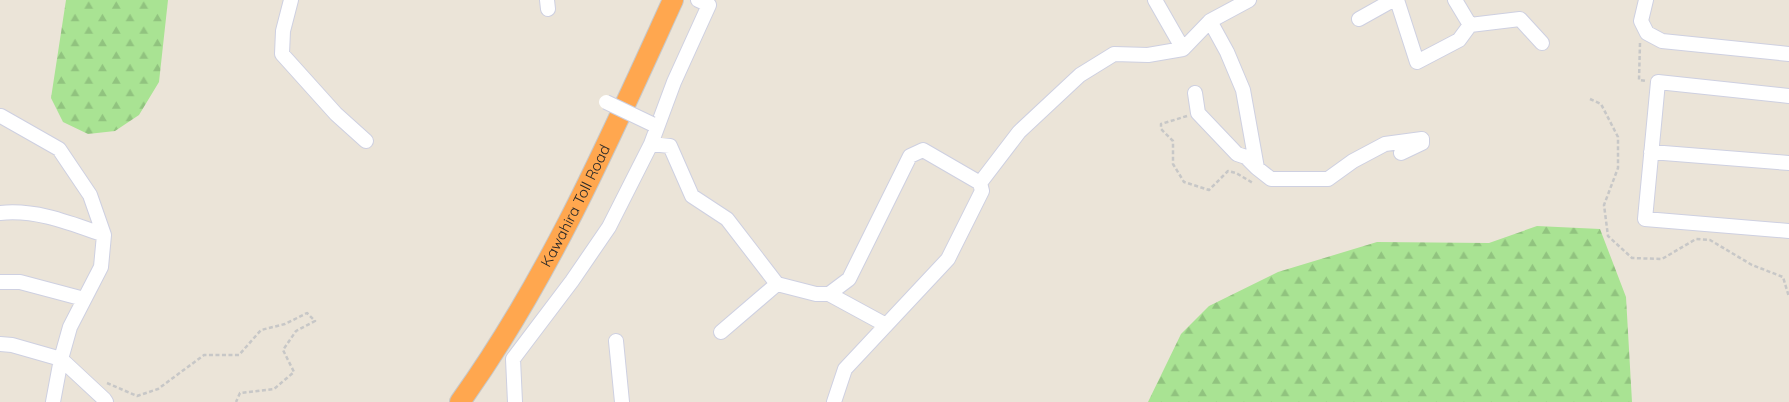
<svg xmlns="http://www.w3.org/2000/svg" width="1789" height="402" viewBox="0 0 1789 402" font-family="Quicksand,sans-serif">
	<style>
		.forest { fill: url(#forest-firs) }
		.lines { fill: none; stroke-linecap: round; stroke-linejoin: round }
		.minor-casing { stroke: #ced0e1; stroke-width: 16 }
		.highway-casing { stroke: #c7c7c7; stroke-width: 22 }
		.path { stroke: #c7c7c7; stroke-width: 2.5; stroke-dasharray: 4 2.5; stroke-linecap: butt }
		.minor { stroke: #fff; stroke-width: 14 }
		.highway { stroke: #ffa74f; stroke-width: 20 }
		.minor-bridge-casing { stroke: #ced0e1; stroke-width: 16; stroke-linecap: butt }
		.minor-bridge { stroke: #fff; stroke-width: 14 }
		.labels { text-anchor: middle; stroke-width: 5; stroke-linejoin: round; paint-order: stroke }
		.street-label { font-size: 15px; fill: #282828; stroke: #fff }
	</style>
	<defs>
		<pattern id="forest-firs" width="22" height="20" patternUnits="userSpaceOnUse" patternTransform="scale(1.25)"><rect width="22" height="20" fill="#a9e393"/><path d="M5 1l3.5 6h-7zM16 11l3.5 6h-7z" fill="#91c37f"/></pattern>
	</defs>
	<rect width="100%" height="100%" fill="#ebe4d8"/>
	<path class="forest" d="M66 0H168L159 82 139 115 115 131 88 134 63 122 51 98Z
		M1537 226 1600 229 1626 297 1632 402H1148L1181 334 1209 306 1278 272 1377 242 1489 243Z"/>
	<g class="lines">
		<defs>
			<path id="minor" d="M291 0 283 31 282 54 336 114 366 141
				M547 0 548 9
				M1155 0 1183 49
				M1397 0 1417 62 1459 40 1470 25
				M1455 0 1470 25 1520 19 1542 43
				M1646 0 1641 21 1647 33 1662 41 1789 54
				M1359 19 1393 0
				M1195 93 1198 113 1237 154 1246 157 1257 168 1243 90 1227 52 1210 21
				M1789 96 1658 82 1645 219 1789 231
				M1 116 59 149 90 195 104 235 101 267 70 327 61 359 53 402
				M651 144 674 82 709 5 698 0
				M1651 152 1789 163
				M1257 168 1271 179H1328L1353 161 1385 144 1422 139V143L1401 153
				M0 213C36 209 70 223 104 235
				M0 282H20L84 299
				M829 294 886 325
				M721 332 777 284 816 294H829L849 279 910 156 923 150 980 183
				M616 341 622 402
				M0 344 12 345 61 359 104 399 106 402
				M515 402 513 359 572 281 609 227 651 144 670 146 692 196 727 219 777 284
				M834 402 845 369 948 259 982 191 980 183 1019 132 1080 75 1114 54 1148 55 1183 49 1210 21 1249 0"/>
			<g id="highway">
				<path id="s1" d="M460 402C549 278 610 138 673 0"/>
			</g>
		</defs>
		<use href="#minor" class="minor-casing"/>
		<use href="#highway" class="highway-casing"/>
		<path class="path" d="M1640 43 1639 80 1646 81
			M1590 99 1601 104 1618 137V168L1604 205 1608 236 1632 258 1662 259 1696 239 1710 240 1752 265 1783 277 1789 297
			M1187 116 1161 124V129L1173 141V164L1184 182 1209 190 1228 171 1236 173 1253 183
			M107 383 137 396 158 389 204 355H239L261 330 285 324 307 313 315 321 296 331 283 350 294 372 274 389 240 393 236 402"/>
		<use href="#minor" class="minor"/>
		<use href="#highway" class="highway"/>
		<defs>
			<path id="minor-bridge" d="M606 102 652 124"/>
		</defs>
		<use href="#minor-bridge" class="minor-bridge-casing"/>
		<use href="#minor-bridge" class="minor-bridge"/>
	</g>
	<g class="labels">
		<g class="street-label">
			<text dy="5" stroke="none"><textPath href="#s1" startOffset="228">Kawahira Toll Road</textPath></text>
		</g>
	</g>
</svg>
